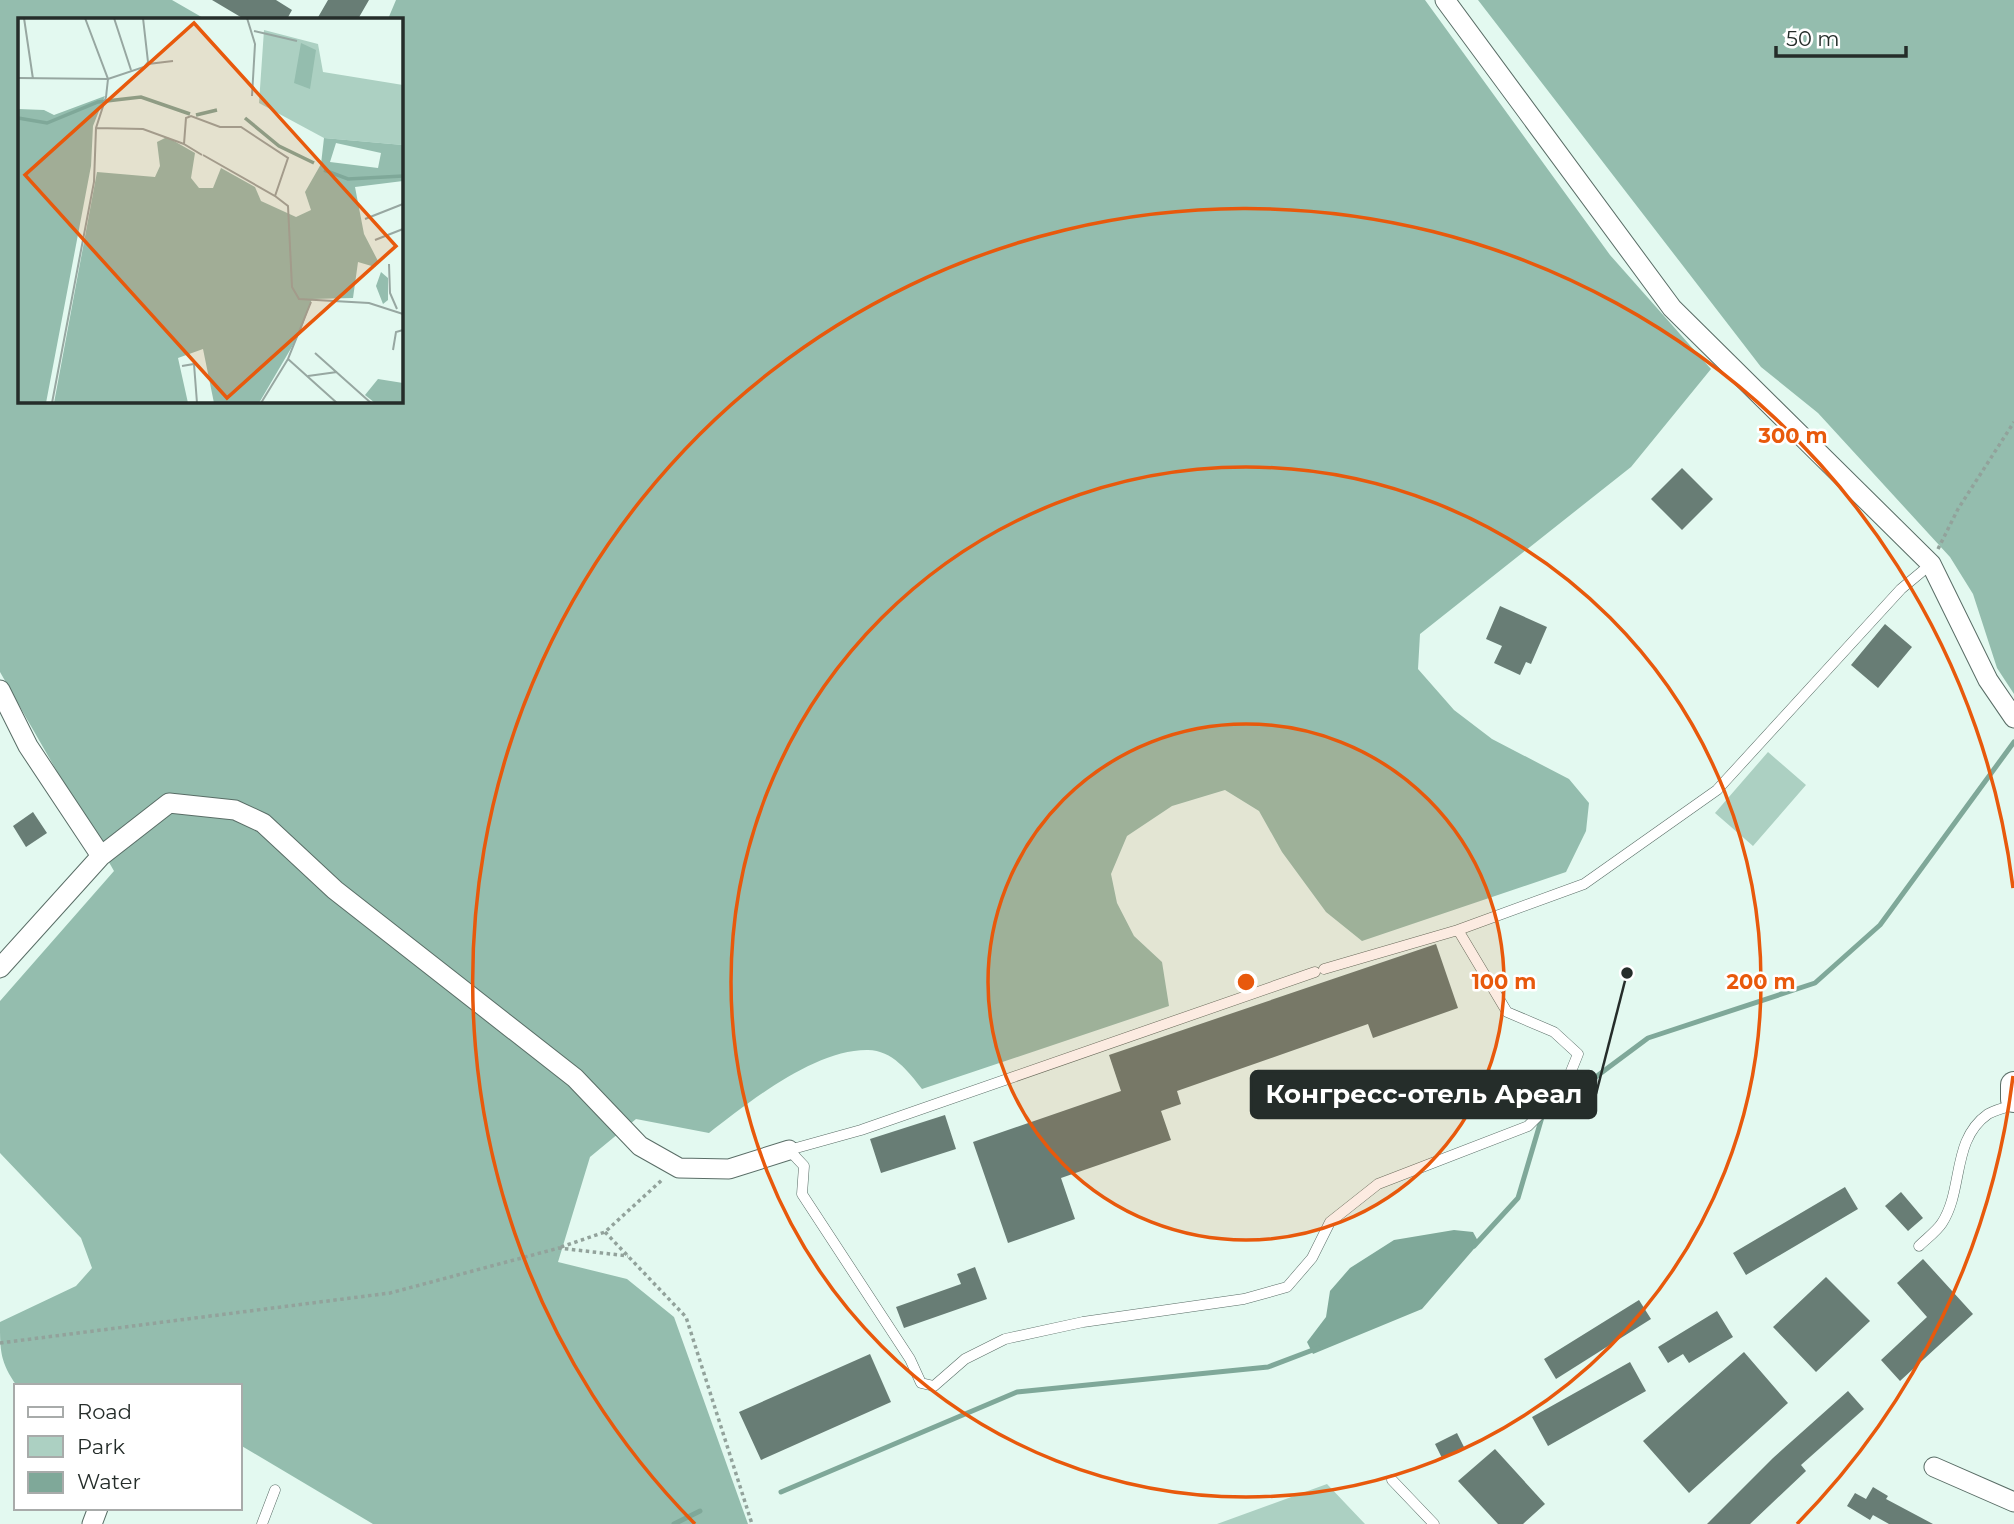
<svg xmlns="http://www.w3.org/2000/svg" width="2014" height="1524" viewBox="0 0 2014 1524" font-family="Montserrat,sans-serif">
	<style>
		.green { fill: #acd0c2 }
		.forest { fill: #94bdae }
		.water { fill: #7fa899 }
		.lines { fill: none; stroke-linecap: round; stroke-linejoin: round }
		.stream { stroke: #7fa899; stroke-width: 5 }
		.building { fill: #687d75 }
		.lane-casing { stroke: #596d66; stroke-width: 11 }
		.street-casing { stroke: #596d66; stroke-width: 21 }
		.secondary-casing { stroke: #596d66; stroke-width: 28 }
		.path { stroke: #92a29b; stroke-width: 3.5; stroke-dasharray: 3.5 3.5; stroke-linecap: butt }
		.lane { stroke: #fff; stroke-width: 10 }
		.street { stroke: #fff; stroke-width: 19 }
		.secondary { stroke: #fff; stroke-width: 26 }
		.ring { fill: none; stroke: #e8590c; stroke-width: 3.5 }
		.inset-river { fill: none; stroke: #7fa899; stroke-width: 3.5 }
		.inset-road { fill: none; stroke: #97a7a1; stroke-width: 2 }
		.view { fill: #e8590c; fill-opacity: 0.15; stroke: #e8590c; stroke-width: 3.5 }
		.inset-edge { fill: none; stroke: #252d2a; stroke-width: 3.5 }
		.centre { fill: #e8590c; stroke: #fff; stroke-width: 3.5 }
		.ring-label { font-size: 21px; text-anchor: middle; font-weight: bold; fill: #e8590c; stroke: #fff; stroke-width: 5; stroke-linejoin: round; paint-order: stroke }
		.leader { fill: none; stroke: #252d2a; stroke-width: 2.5 }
		.callout-dot { fill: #252d2a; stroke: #fff; stroke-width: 2.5 }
		.callout { fill: #252d2a; stroke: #252d2a; stroke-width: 2.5 }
		.callout-label { font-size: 26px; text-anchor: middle; font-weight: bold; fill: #fff }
	</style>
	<rect width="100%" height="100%" fill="#e3f9f0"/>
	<path class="green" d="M1768 752 1806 785 1753 846 1715 813Z
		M1327 1484 1365 1524H1217Z"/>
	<path class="forest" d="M0 0H172L205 19H19V401H401V19H388L396 0H1425L1610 255 1711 369 1631 467 1420 634 1418 669 1454 710 1492 739 1569 779 1589 803 1586 831 1566 872 1362 941 1326 912 1282 852 1259 811 1225 790 1172 806 1127 836 1111 874 1117 903 1134 936 1162 962 1169 1006 922 1089C909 1072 892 1050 868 1050 815 1049 749 1102 709 1133L636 1119 590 1157 558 1262 627 1279 674 1317 748 1524H373L240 1445V1386H17C0 1362 0 1351 0 1322L76 1286 92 1268 81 1238 0 1153V1001L114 871 0 672Z
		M1478 0H2014V694L1997 668 1973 594 1950 557 1818 413 1761 367Z"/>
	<path class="water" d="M1454 1230 1473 1232 1479 1243 1422 1309 1313 1354 1307 1342 1326 1317 1330 1291 1350 1268 1394 1240Z"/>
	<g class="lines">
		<path class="stream" d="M1474 1246 1518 1198 1542 1117 1648 1038 1815 983 1880 925 2014 742
			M781 1492 1017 1392 1268 1367 1318 1348
			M674 1524 700 1511"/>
	</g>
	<path class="building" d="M212 0H276L292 10 287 19H244Z
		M328 0H369L358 19H317Z
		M1682 468 1713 499 1682 530 1651 499Z
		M1500 606 1547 627 1531 664 1526 662 1520 675 1494 663 1502 646 1486 639Z
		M1885 624 1912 647 1878 688 1851 665Z
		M33 812 47 833 26 847 13 826Z
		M1436 944 1458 1008 1373 1038 1368 1024 1177 1091 1181 1104 1161 1111 1171 1140 1061 1178 1075 1219 1008 1243 973 1142 1121 1091 1109 1055Z
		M945 1115 956 1149 881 1173 870 1139Z
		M1845 1187 1858 1209 1746 1275 1733 1253Z
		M1901 1192 1923 1218 1908 1231 1885 1206Z
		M1923 1259 1973 1314 1900 1381 1881 1360 1927 1317 1897 1283Z
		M975 1267 987 1299 904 1328 896 1307 961 1284 957 1274Z
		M1826 1277 1870 1321 1816 1372 1773 1327Z
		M1639 1300 1651 1319 1556 1379 1544 1359Z
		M1717 1311 1733 1337 1689 1363 1683 1354 1668 1363 1658 1347Z
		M1744 1352 1788 1403 1689 1493 1643 1441Z
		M870 1354 891 1402 761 1460 739 1412Z
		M1630 1362 1646 1391 1548 1446 1532 1417Z
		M1848 1391 1864 1409 1801 1465 1806 1471 1750 1524H1707L1773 1458Z
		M1457 1433 1464 1447 1442 1458 1435 1444Z
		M1495 1449 1545 1504 1523 1524H1498L1458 1481Z
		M1873 1487 1888 1496 1886 1499 1933 1524H1889L1873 1515 1870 1520 1847 1506 1855 1493 1866 1499Z"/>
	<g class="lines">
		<defs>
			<path id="lane" d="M1458 930 1584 884 1717 790 1901 589 1931 564
				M1315 972 861 1130 789 1150 804 1166 802 1194 910 1359 921 1383 934 1386 965 1359 1005 1339 1083 1322 1244 1299 1287 1287 1312 1258 1330 1222 1378 1184 1528 1126 1563 1091 1578 1054 1554 1032 1507 1012 1458 930 1324 969
				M1919 1246C1926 1239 1937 1231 1942 1223 1964 1189 1951 1140 1988 1114 1995 1110 2006 1107 2014 1105
				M1392 1480 1434 1524
				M262 1524 275 1490"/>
			<path id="street" d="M1445 0 1672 308 1931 564 1988 680 2014 718
				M0 690 28 746 101 856
				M0 968 101 856 169 803 235 810 263 823 335 890 575 1078 640 1146 679 1168 729 1169 789 1150
				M1934 1467 2014 1502
				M92 1524 98 1508"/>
			<path id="secondary" d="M2014 1085V1099"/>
		</defs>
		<use href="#lane" class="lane-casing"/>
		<use href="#street" class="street-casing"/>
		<use href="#secondary" class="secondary-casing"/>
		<path class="path" d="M1938 549 1958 509 2014 422
			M605 1232 686 1317 752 1524
			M561 1247 605 1232 663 1179
			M0 1343 390 1293 559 1248 628 1256"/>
		<use href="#lane" class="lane"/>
		<use href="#street" class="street"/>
		<use href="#secondary" class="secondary"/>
	</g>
	<circle cx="1246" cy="982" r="258" fill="#e8590c" fill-opacity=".12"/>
	<g class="ring">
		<circle cx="1246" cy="982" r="258"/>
		<circle cx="1246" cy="982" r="515"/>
		<path d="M2013 1076A773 773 0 0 1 1797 1524M695 1524A773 773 0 1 1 2013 888"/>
	</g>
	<g transform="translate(18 18)">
		<rect width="385" height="385" fill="#e3f9f0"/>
		<path d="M246 12 300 26 305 54 385 67V127L306 120 241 85Z" fill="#acd0c2"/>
		<path d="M283 25 298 32 292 71 276 65ZM87 78 75 108 73 148 28 385H0V91L26 92 36 97ZM149 119 177 135 173 160 181 170H195L203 150 237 169 243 183 278 199 293 192 287 174 303 146 306 120 385 127V163L337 169 346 216 360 243 357 249 340 244 335 280 294 281 282 315 241 385H196L185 331 160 340 170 385H36L79 154 137 159 142 148 139 124ZM318 125 363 135 360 150 312 144ZM363 254 370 260V282L365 286 358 268ZM360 361 385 365V385H357L347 377Z" fill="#94bdae" fill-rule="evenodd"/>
		<path class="inset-river" d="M178 97 199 92M0 100 29 105 80 84 123 79 172 96M227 100 261 128 296 145M306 152 330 161 385 158"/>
		<path class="inset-road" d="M6 0 15 61M96 0 113 52M229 0 237 26 234 78M236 13 279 23M130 46 155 43M0 60 90 61 126 49 130 44 125 0M78 110 125 111 166 126M184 137 166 126 168 100 173 98 202 109H223L270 140 257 178 185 137M257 178 270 188 274 269 281 281 351 285 385 296M347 201 385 186M357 222 385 211M371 246 372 275 379 291M293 284 270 341 319 385M375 332 378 314 385 312M297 335 353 385M164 348 176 346 179 385M290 358 319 354M34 385 76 164 78 110 88 79 90 61 67 0M243 385 270 341"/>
		<path class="view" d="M176 5 378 228 209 380 7 157Z"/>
		<rect width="385" height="385" class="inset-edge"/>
	</g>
	<circle cx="1246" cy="982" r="10" class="centre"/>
	<g class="ring-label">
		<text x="1793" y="443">300 m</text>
		<text x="1504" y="989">100 m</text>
		<text x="1761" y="989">200 m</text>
	</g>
	<path class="leader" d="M1627 973L1596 1094"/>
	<circle class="callout-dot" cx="1627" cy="973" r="7"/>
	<rect class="callout" x="1251" y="1071" width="345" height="47" rx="7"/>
	<g class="callout-label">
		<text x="1424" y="1103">Конгресс-отель Ареал</text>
	</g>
	<rect x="14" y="1384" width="228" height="126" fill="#ffffff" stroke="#a8abaa" stroke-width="2"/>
	<rect x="28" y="1407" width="35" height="10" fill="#ffffff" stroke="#a8abaa" stroke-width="2"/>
	<text x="77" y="1419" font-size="21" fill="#252d2a">Road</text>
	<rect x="28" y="1436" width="35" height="21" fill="#acd0c2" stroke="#a8abaa" stroke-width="2"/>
	<text x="77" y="1454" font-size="21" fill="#252d2a">Park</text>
	<rect x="28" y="1472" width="35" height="21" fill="#7fa899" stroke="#a8abaa" stroke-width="2"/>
	<text x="77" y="1489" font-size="21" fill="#252d2a">Water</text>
	<path d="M1776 46v10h130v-10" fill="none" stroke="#252d2a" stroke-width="3.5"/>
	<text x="1786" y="46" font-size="21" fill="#252d2a" stroke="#ffffff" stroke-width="5" paint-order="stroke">50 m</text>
</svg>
